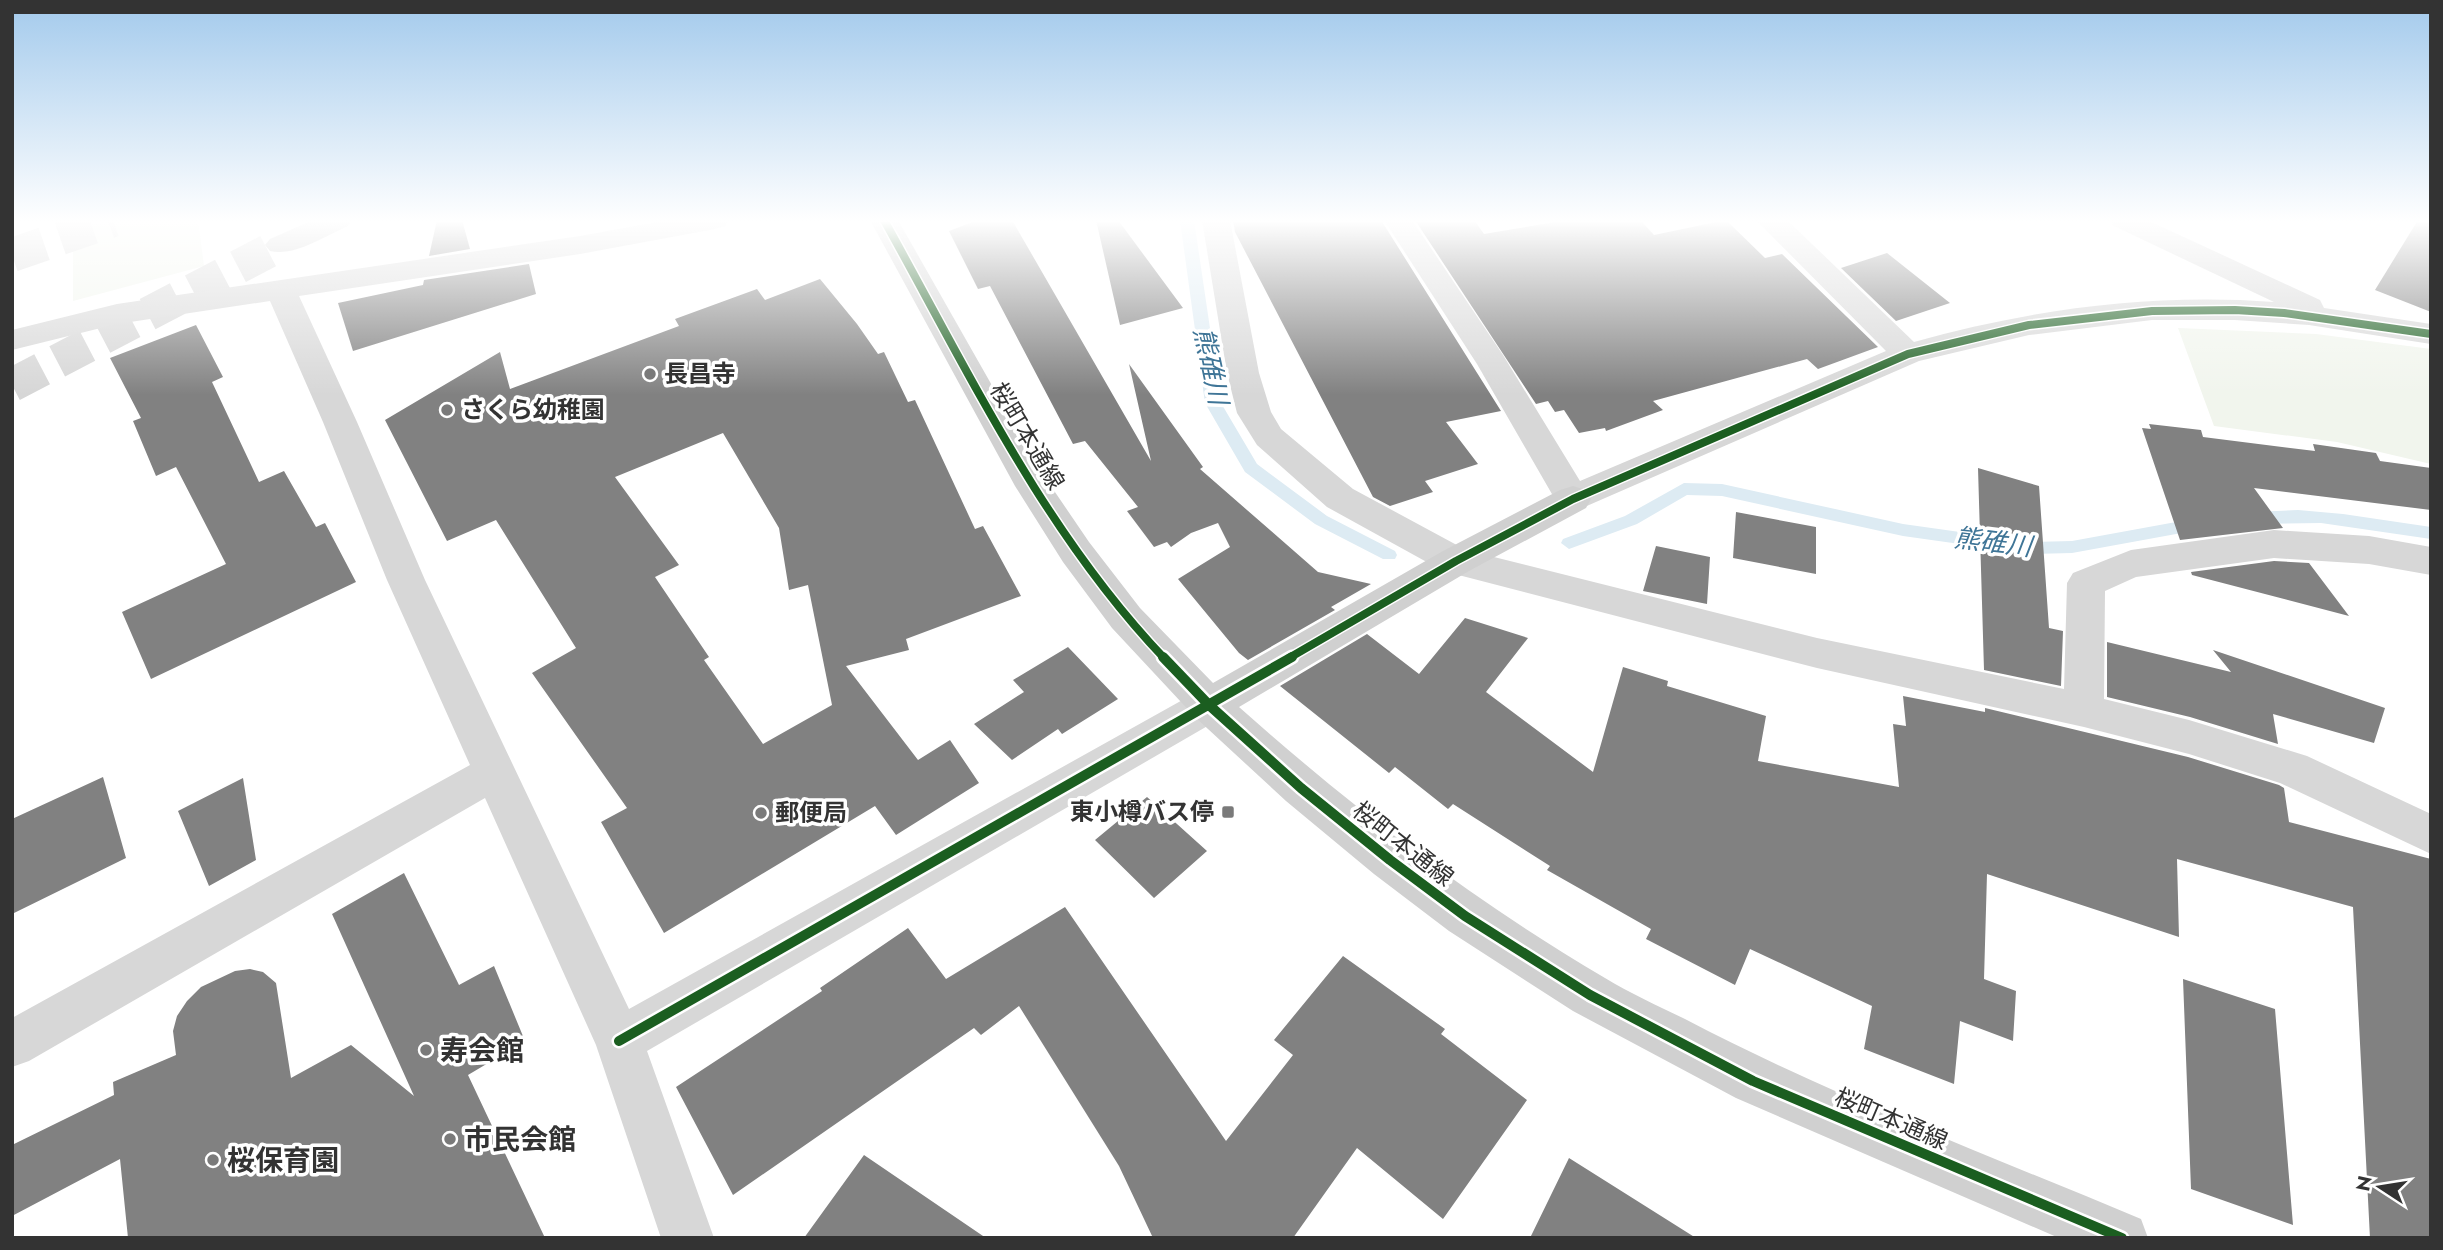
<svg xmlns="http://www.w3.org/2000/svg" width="2443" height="1250" viewBox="0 0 2443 1250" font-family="Jost,'Noto Sans JP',sans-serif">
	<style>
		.green { fill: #f1f5ed }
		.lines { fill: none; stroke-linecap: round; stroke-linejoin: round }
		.stream { fill: #ddebf3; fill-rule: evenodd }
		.building { fill: #818181; fill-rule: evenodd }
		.highway-tunnel { stroke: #d6d6d6; stroke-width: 34; stroke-dasharray: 34 17; stroke-linecap: butt }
		.street { fill: #d7d7d7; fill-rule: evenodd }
		.secondary { fill: #d0d0d0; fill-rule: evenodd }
		.highway { fill: #c4c4c4; fill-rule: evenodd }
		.cycleway-far1-casing { stroke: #fff; stroke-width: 11 }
		.cycleway-casing { stroke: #fff; stroke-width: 15 }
		.cycleway-far1 { stroke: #1b5e20; stroke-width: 8 }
		.cycleway { stroke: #1b5e20; stroke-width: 10 }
		.poi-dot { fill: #7a7a7a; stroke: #fff; stroke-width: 2.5 }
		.labels { text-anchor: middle; stroke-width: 7; stroke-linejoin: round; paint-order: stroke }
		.poi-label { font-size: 24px; font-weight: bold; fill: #333; stroke: #fff; text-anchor: start }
		.street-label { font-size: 24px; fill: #333; stroke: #fff }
		.water-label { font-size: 26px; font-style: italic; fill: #3f7597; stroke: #fff }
		.near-poi-label { font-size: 28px; font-weight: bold; fill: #333; stroke: #fff; text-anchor: start }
	</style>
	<rect width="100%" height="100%" fill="#fff"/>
	<path class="green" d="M109 220H198L204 266 73 301V229Z
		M2178 328 2316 334 2431 349V464L2337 442 2214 426Z"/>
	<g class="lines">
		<path class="stream" d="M1180 220H1194L1221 403 1257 464 1327 516 1395 551 1397 555 1395 559H1383L1315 524 1245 472 1205 403Z
			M1684 483 1722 484 1903 524 2031 542 2072 541 2198 518 2206 524 2198 530 2072 553 2031 554 1903 536 1722 496 1687 495 1637 524 1569 549 1561 543 1563 539 1625 516Z
			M2298 510 2343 514 2431 527V539L2321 523 2254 524 2246 518 2254 512Z"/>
	</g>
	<path class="building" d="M437 220H462L470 249 429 256Z
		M978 220H1012L1151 461 1129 364 1203 467 1200 469 1318 572 1371 584 1331 607 1335 610 1248 660 1239 653 1178 579 1230 547 1218 523 1191 533 1171 547 1167 542 1154 547 1127 511 1138 507 1085 441 1073 444 990 286 978 289 949 231Z
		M1096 220H1118L1183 308 1120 325Z
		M1233 220H1381L1501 411 1446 422 1478 464 1425 481 1433 492 1390 506 1373 497 1235 232Z
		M1415 220H1474L1484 234 1568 220H1640L1654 235 1726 220 1765 258 1782 254 1878 347 1818 369 1807 359 1653 401 1663 410 1606 431 1605 428 1579 433 1564 410 1555 412 1548 401 1536 404Z
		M2418 220H2431V312L2375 290Z
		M1887 253 1950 303 1896 321 1841 268Z
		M529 264 536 294 353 351 338 303 423 285 424 280Z
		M820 279 857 324 878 354 884 352 908 402 915 400 975 529 983 526 1021 596 906 639 909 650 846 666 918 760 950 740 979 783 896 835 875 806 664 933 601 822 627 808 532 673 576 648 496 520 447 541 385 420 500 352 510 389 679 326 675 319 757 289 765 300ZM723 433 779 528 789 590 808 585 832 705 763 744 704 660 709 657 655 577 679 565 615 477Z
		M196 325 223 377 212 382 259 482 284 471 316 527 325 523 356 582 151 679 122 612 226 564 176 467 156 476 133 421 141 418 110 358Z
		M2149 424 2201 430 2203 437 2315 451 2313 444 2376 453 2380 461 2431 468V510L2254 488 2283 528 2180 540 2142 428 2151 429Z
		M1978 468 2039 486 2049 628 2063 631 2061 686 1984 670Z
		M1736 512 1816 527V574L1733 558Z
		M1656 546 1710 557 1707 604 1643 591Z
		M2274 561 2309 563 2349 616 2192 575 2191 572Z
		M1465 618 1528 638 1486 692 1593 772 1623 667 1668 681 1667 686 1766 716 1758 761 1899 787 1893 724 1906 726 1903 696 1985 712V708L2188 757 2279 785 2284 788 2289 822 2431 859V1238H2370L2353 907 2177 859 2179 937 1987 874 1984 979 2016 991 2013 1041 1960 1021 1954 1084 1864 1049 1872 1006 1750 949 1735 985 1646 939 1651 929 1547 870 1550 866 1453 804 1448 809 1395 767 1389 773 1280 686 1367 634 1419 674Z
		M2107 642 2231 672 2213 650 2385 708 2374 743 2273 714 2278 744 2190 717 2107 697Z
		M1068 647 1118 699 1062 734 1058 729 1012 760 974 724 1024 692 1013 680Z
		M103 777 126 858 12 914V819Z
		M243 778 256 860 209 886 178 811Z
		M1147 797 1207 851 1154 898 1095 840Z
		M404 873 459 985 494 966 525 1041 468 1075 545 1238H128L120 1159 12 1216V1145L114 1095 113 1082 176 1055 173 1031 177 1016 187 1001 201 987 235 971 250 969 263 972 276 983 291 1078 351 1045 414 1096 332 914Z
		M1065 907 1226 1141 1293 1055 1274 1040 1343 956 1445 1029 1441 1034 1527 1100 1443 1219 1357 1148 1293 1238H1153L1119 1166 1019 1006 981 1035 974 1028 733 1195 676 1087 822 991 820 988 908 928 946 979Z
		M2183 979 2275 1009 2293 1225 2191 1189Z
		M864 1155 986 1238H804Z
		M1569 1158 1696 1238H1530Z"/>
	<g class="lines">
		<path class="highway-tunnel" d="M12 255 113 220
			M12 385 280 245"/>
		<path class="street" d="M668 220H729L725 226 715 229 580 254 299 296 357 422 425 580 629 1009 1195 693 1209 689 1223 693 1229 705 1223 717 647 1051 714 1238H661L596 1045 485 798 29 1061 12 1067V1018L470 765 387 580 323 422 270 301 117 324 12 350V330L117 304 580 236Z
			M1202 220H1230L1259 373 1271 412 1281 429 1353 489 1466 550 1817 638 2064 689 2067 583 2073 573 2131 550 2274 530 2369 536 2431 547V575L2369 564 2274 558 2136 577 2105 591 2104 699 2189 720 2307 756 2431 814V854L2280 783 2189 754 2084 727 1817 668 1443 571 1327 507 1257 445 1237 413 1227 373Z
			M1384 220H1412L1503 355 1580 481 1886 351 1756 220H1787L1914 342C2031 309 2152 293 2274 302L2114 226 2110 220H2147L2320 300 2324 308 2431 324V344L2309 325 2235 320H2152L2029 335 1919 361 1573 512 1560 508 1477 364Z"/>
		<path class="secondary" d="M870 220H898L1040 470 1089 542 1140 608 1213 683 1443 551 1560 490 1573 486 1586 490 1591 499 1586 508 1469 571 1239 707C1355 810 1471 899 1605 978 1630 993 1658 1006 1685 1019 1832 1096 1988 1155 2141 1219L2148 1238H2059L1736 1098 1573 1011 1449 931 1374 874 1286 801 1195 717 1112 628 1063 562 1015 486Z"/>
		<path class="highway" d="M313 220H352L348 226C325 236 294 257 270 251L265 245 270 239Z"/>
		<defs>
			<path id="cycleway-far1" d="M884 220C968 371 1044 532 1164 658
				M1289 658 1456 561 1573 499 1908 354 2029 325 2152 311 2235 310 2284 313 2431 334"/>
			<path id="cycleway" d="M1163 657 1209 705 1301 788 1390 860 1465 916 1590 995 1753 1081 2122 1238
				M619 1041 1292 657"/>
		</defs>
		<use href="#cycleway-far1" class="cycleway-far1-casing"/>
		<use href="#cycleway" class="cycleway-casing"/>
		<use href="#cycleway-far1" class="cycleway-far1"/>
		<use href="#cycleway" class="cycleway"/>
	</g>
	<linearGradient id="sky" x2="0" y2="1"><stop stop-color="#a3caec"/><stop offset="0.56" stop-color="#fff"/><stop offset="1" stop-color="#fff" stop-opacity="0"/></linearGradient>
	<rect width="2443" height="395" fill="url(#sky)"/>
	<g class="poi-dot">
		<circle cx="650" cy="374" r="7"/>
		<circle cx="447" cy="410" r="7"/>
		<rect x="1221" y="805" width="14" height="14" rx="3.5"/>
		<circle cx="761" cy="813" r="7"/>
		<circle cx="426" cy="1050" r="7"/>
		<circle cx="450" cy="1139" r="7"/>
		<circle cx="213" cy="1160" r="7"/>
	</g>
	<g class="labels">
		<g class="poi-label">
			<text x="664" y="382">長昌寺</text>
			<text x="461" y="418">さくら幼稚園</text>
			<text x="1214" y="820" text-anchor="end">東小樽バス停</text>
			<text x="775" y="821">郵便局</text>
		</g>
		<g class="street-label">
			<text transform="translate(1027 436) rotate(59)" y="8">桜町本通線</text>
			<text transform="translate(1403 844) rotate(38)" y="8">桜町本通線</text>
			<text transform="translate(1891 1119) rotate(23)" y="8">桜町本通線</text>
		</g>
		<g class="water-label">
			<text transform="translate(1211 366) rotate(78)" y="9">熊碓川</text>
			<text transform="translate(1993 542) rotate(7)" y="9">熊碓川</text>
		</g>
		<g class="near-poi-label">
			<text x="440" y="1060">寿会館</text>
			<text x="464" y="1149">市民会館</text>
			<text x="227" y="1170">桜保育園</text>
		</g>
	</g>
	<rect width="2443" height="1250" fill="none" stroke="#333333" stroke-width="28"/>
	<g transform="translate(2380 1187) rotate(282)" stroke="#ffffff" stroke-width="5" paint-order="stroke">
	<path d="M0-5L12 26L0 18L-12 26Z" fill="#333333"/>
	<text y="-10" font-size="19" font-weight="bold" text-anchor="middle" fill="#333333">N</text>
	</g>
</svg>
